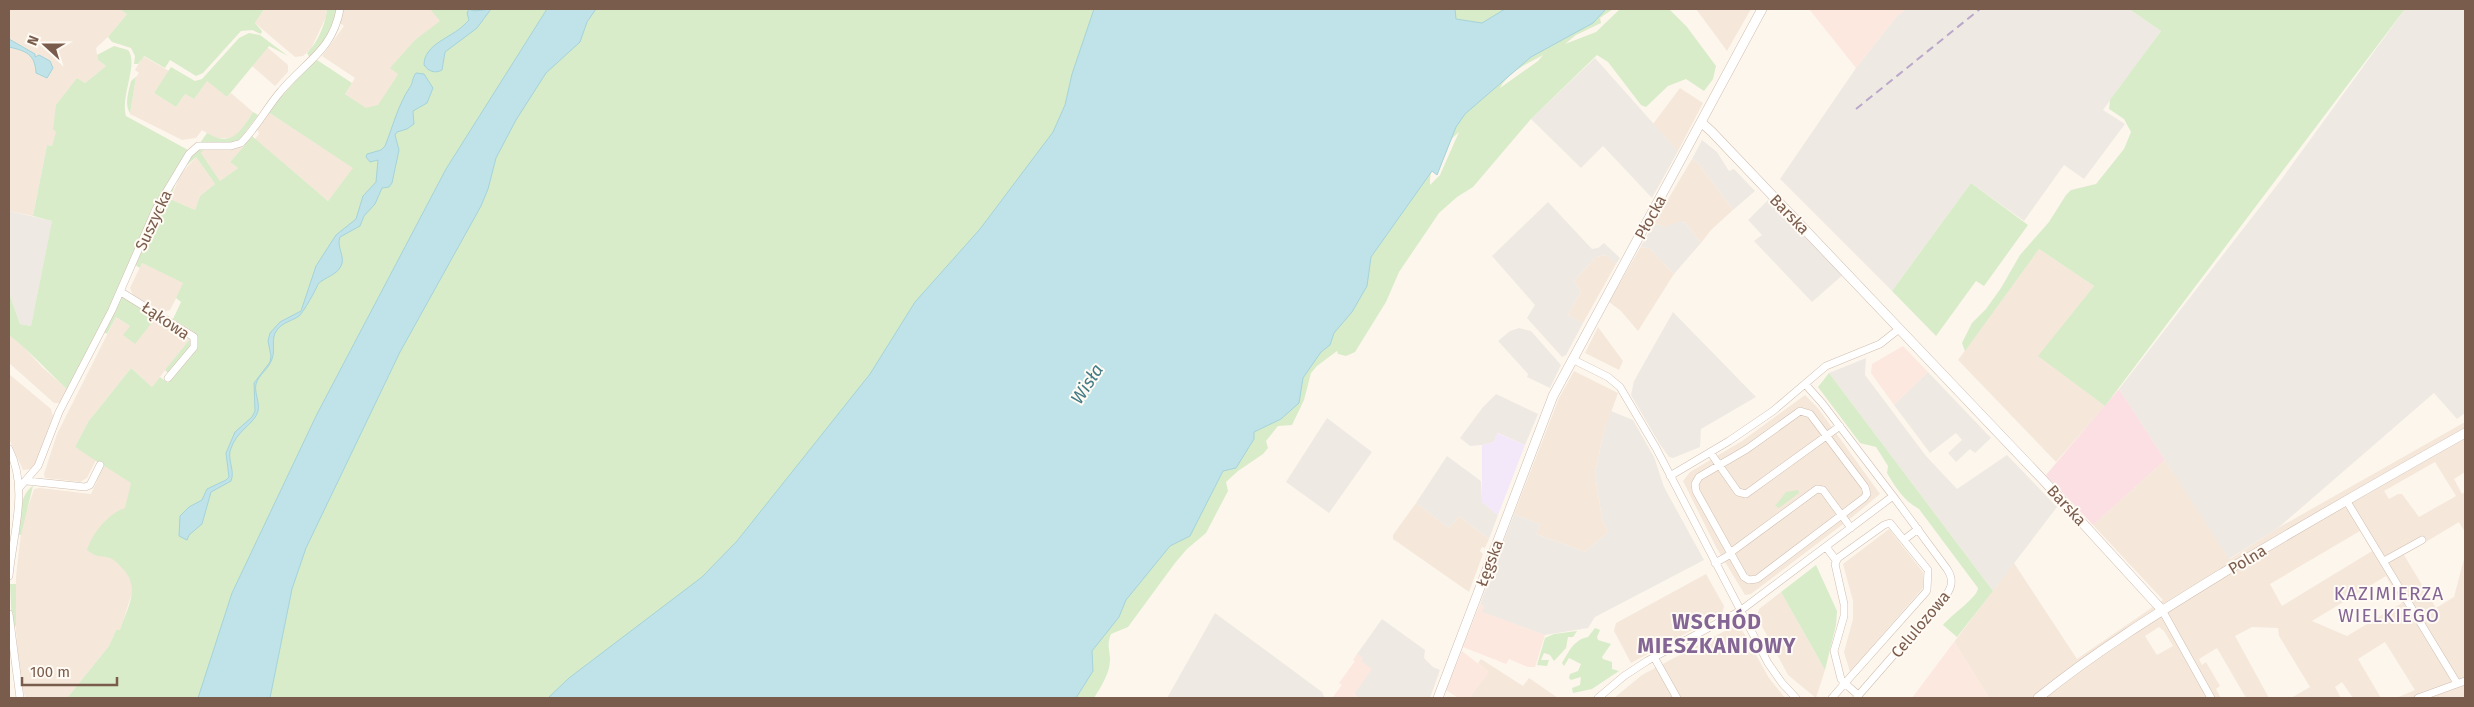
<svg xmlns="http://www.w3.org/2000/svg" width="2474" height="707" viewBox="0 0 2474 707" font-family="'Fira Sans',sans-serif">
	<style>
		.residential { fill: #f5e8da; fill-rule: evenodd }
		.commercial { fill: #fde8e0 }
		.industrial { fill: #efe9e4 }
		.education { fill: #f3e8fa }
		.medical { fill: #fbdfe3 }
		.green { fill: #d8ecc9; fill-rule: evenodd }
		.water { fill: #bfe3e8; stroke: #a5d3da }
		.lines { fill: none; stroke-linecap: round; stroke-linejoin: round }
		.minor-casing { stroke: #d1beb0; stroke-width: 8 }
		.tertiary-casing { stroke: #d1beb0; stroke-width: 10 }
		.minor { stroke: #fff; stroke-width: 7 }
		.tertiary { stroke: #fff; stroke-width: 9 }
		.rail { stroke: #b9a8c9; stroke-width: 2; stroke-dasharray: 8 5; stroke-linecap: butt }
		.labels { text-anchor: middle; stroke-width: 4; stroke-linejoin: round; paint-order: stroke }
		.street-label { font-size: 16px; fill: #7a5c4d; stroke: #fffaf3 }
		.water-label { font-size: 18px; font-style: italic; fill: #437c86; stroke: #fffaf3 }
		.quarter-label { font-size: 19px; letter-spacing: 1px; fill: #846695; stroke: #fffaf3 }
		.district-label { font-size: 21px; font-weight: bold; letter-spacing: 1px; fill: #846695; stroke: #fffaf3 }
	</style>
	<rect width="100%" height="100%" fill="#fdf6ec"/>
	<path class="residential" d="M9 9H131L110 35 96 48 98 60 106 66 85 83 77 78 52 146 47 145 33 216 9 211Z
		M264 9H327L326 17 311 49 303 56 295 57 255 23Z
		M341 9H441L447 15 398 74 386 122 345 94 355 78 322 56 344 26 340 23Z
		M1696 9H1751L1727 51Z
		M267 47 288 65V72L275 86 252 66Z
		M143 56 169 71 154 93 176 107 185 94 194 99 207 80 227 97 231 93 253 112 239 134 231 138H215L202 130 196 138 182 140 130 114 136 77 139 73 135 70Z
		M1680 88 1703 103 1678 151 1653 124Z
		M268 112 354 168 328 201 255 139 259 134 257 129Z
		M246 144 230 162 238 168 220 181 200 152 204 149Z
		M196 157 215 184 200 196 195 210 170 199 181 174Z
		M1692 159 1699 164 1733 210 1711 230 1701 243 1685 222 1664 227 1654 223Z
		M1648 247 1674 274 1638 331 1621 311 1609 302 1640 248Z
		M2039 249 2094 286 2039 356 2105 406 2056 462 1958 360Z
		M1606 255 1616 264 1583 323 1568 315 1581 291 1574 281 1596 257Z
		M142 263 184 283 170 310 163 312 133 295 130 288Z
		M116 317 130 326 155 320 190 339 152 387 131 368 88 422 75 447 96 460 87 478 80 482 45 478 44 474 57 434Z
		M1598 327 1623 361 1619 370 1585 353Z
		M9 335 22 345 42 367 68 390 59 403H54L9 363Z
		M1574 371 1618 393 1603 435 1595 474 1602 519 1608 532 1585 552 1536 534 1540 524 1514 514 1559 398Z
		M9 374 51 409 53 416 33 469 23 470 9 439Z
		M1805 395 1818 408 1880 494 1851 518 1751 594 1745 595 1716 547 1683 481 1690 472 1742 441Z
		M2465 422V472L2454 479 2462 494 2465 492V532L2459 522 2404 555 2436 608 2454 597 2465 555V698H2396L2415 690 2385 642 2358 659 2381 698H2353L2342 682 2335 687 2341 698H2291L2310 687 2279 636 2278 628 2252 627 2235 636 2269 698H2246L2217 648 2199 659 2202 665 2206 662 2220 686 2216 689 2221 698H1989L1954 642 2014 563 2077 659 2163 600 2093 525 2165 460 2230 559 2278 528ZM2435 462 2456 496 2419 517 2402 494H2398L2389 499 2384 491ZM2360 531 2372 551 2282 606 2270 584ZM2386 576 2402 603 2347 636 2312 621ZM2159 627 2164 631 2173 646 2157 655 2145 636Z
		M104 466 168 505 142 561 120 631 116 630 109 646 67 698H25L20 676 15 620 16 576 22 525 34 489 40 488 91 494Z
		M1416 503 1449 528 1459 516 1489 539 1485 548 1482 547 1480 551 1483 554 1469 592 1393 539V535Z
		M1889 529 1923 572V588L1850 672 1844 652 1853 619V601L1843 564Z
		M1706 574 1724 606 1722 614 1631 663 1614 631 1616 623Z
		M1781 592 1825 670 1816 698 1788 675 1757 617 1759 609Z
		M1736 625 1741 628 1769 678 1785 698H1614L1642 675Z
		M1481 659 1523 686 1529 678 1558 698H1469L1488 672 1478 663Z"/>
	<path class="commercial" d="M1809 9H1906L1897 16 1856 68Z
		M1903 346 1928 372 1894 405 1871 373 1872 364Z
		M1480 604 1484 606 1483 612 1545 635 1535 667H1528L1509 659 1506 664 1463 647Z
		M1954 642 1989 698H1912Z
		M1462 651 1489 672 1469 698H1458L1446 690Z
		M1357 654 1363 658 1362 661 1373 669 1354 694 1359 698H1332L1342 685 1339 683 1355 661 1353 660Z"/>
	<path class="industrial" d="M1906 9H2129L2161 31 2103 110 2125 124 2084 179 2064 165 2024 221 1971 183 1892 291 1780 179 1856 68 1897 16Z
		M2405 9H2465V413L2457 419 2434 393 2278 528 2229 559 2119 389 2281 180Z
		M1595 58 1678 151 1652 198 1603 146 1581 168 1531 119Z
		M1702 140 1717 152 1729 171 1734 169 1755 191 1733 210 1699 164 1692 159Z
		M1772 196 1845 273 1812 302 1754 241 1762 235 1748 220Z
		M1548 202 1592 249 1598 248 1604 243 1620 258 1616 264 1606 255 1596 257 1574 281 1581 291 1568 315 1583 323 1566 355 1562 357 1527 318 1535 305 1492 256Z
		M9 211 52 221 31 326 20 324 9 293Z
		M1681 221 1683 223 1685 222 1701 243 1674 274 1648 247 1640 248 1654 223 1664 227Z
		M1673 312 1756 397 1701 429 1700 447 1673 458 1669 457 1659 443 1631 395 1634 381Z
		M1519 328 1531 331 1561 365 1550 388 1527 377 1528 374 1498 341 1510 331Z
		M1866 358 1865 375 1926 456 1957 489 2007 455 2057 507 1993 591 1829 373Z
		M1928 372 1991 438 1975 453 1970 449 1956 462 1948 453 1962 440 1956 433 1930 453 1894 405Z
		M1496 394 1538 414 1525 445 1498 433 1494 442 1482 445 1470 446 1460 438 1483 407Z
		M1611 411 1633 420 1654 457 1664 487 1704 560 1595 617 1588 628 1545 635 1482 612 1484 606 1480 604 1514 514 1540 524 1536 534 1585 552 1608 532 1602 519 1595 474 1603 435Z
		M1327 418 1372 452 1329 513 1286 482Z
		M1447 456 1481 481 1482 502 1498 515 1489 539 1459 516 1449 528 1416 503Z
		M1215 613 1322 692 1325 698H1167Z
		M1382 619 1425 650 1424 658 1433 667 1440 670 1430 698H1359L1354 694 1372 669 1361 661 1363 658 1357 654Z"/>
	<path class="education" d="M1497 433 1525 445 1498 515 1482 502V445L1494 442Z"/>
	<path class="medical" d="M2119 389 2165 460 2093 525 2046 475Z"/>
	<path class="green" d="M120 9H264L255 23 262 31 261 34 252 30 241 31 203 73 196 76 170 60 165 68 144 56 138 64H134L135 56 131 48 112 42 108 37 127 14Z
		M327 9H337L331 33 310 58 307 53C317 44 326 23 327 9Z
		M430 9H1613L1600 18 1601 23 1576 35 1565 44 1596 32 1620 9H1669L1687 27 1716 66 1713 79 1704 91 1686 79 1668 86 1646 107 1641 105 1608 62 1597 55 1531 119 1473 187 1457 197 1439 213 1399 272 1386 302 1355 352 1346 356 1338 354 1337 351 1317 366 1311 373 1304 400 1292 425 1278 426 1266 441 1268 448 1263 454 1238 471 1226 482 1228 491 1206 533 1187 549 1175 563 1128 627 1111 634C1107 644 1109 648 1110 657 1111 672 1101 687 1094 698H67L109 646 116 630H120C127 608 141 588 123 569 120 566 116 561 112 559 102 554 100 560 87 550 93 532 108 514 125 508L131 483 104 466 97 480 95 478 102 465 75 447 88 422 131 368 152 387 160 377 168 383 195 350 198 342 194 332 173 319 181 302 176 298 183 283 142 263 140 268 135 265 155 218 178 176 170 199 195 210 200 196 215 184 196 157 184 168C190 159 193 149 204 149L201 153 220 181 238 168 230 162 245 145 235 149H222C235 148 244 147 252 136L328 201 353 168 268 112 306 69 317 60 352 83 345 94 366 108 378 105 397 76 398 74 390 68 415 40 440 21ZM1543 55 1538 61 1500 88C1509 71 1527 64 1543 55ZM1459 132 1440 175 1430 185C1429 164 1444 145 1459 132Z
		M2129 9H2405L2105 406 2038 356 2094 286 2039 249 1965 351 1962 343 1972 323 1986 309 2001 288 2020 255 2049 222 2066 195 2071 190 2096 184 2124 149 2131 132 2124 119 2109 109 2110 100 2161 31Z
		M249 33 260 35 288 56 269 46 227 97 207 81 194 99 185 94 176 107 154 93 171 67 195 81 202 79 239 38Z
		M114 46 128 50C139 64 120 96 126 116L188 150 161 195 109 309 68 390C48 372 30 351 9 335V293L20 324 31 326 52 221 33 216 47 145 52 146 56 132 53 129 56 105 77 78 85 83 106 66 98 60 97 55Z
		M136 77 130 114 133 117C123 107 128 94 131 81Z
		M253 112 258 115 238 142 200 143 207 133C232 148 241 131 253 112Z
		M1971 183 2028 225 1984 286 1976 281 1936 336 1892 291Z
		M121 297H124L156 317V321L154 320 135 344 123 335 130 326 116 317 107 334 104 332Z
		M158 315 191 336 194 342 169 374 165 370 190 339 161 323Z
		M1829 373 1993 591 1957 637 1943 625C1951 615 1978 597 1978 588L1919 509C1903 500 1896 488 1887 473L1888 466 1876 447 1860 443 1818 387Z
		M33 486 21 535H17C20 520 19 494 33 486Z
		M1798 490 1799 493 1779 508 1775 506 1786 492Z
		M1816 565 1837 611 1836 625 1825 670 1781 592Z
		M10 584H16V626H12Z
		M1595 628 1600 630 1597 637 1598 640 1611 644 1602 657 1603 659 1612 662V669L1619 671 1592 689 1573 693 1572 688 1580 685 1581 677 1571 680 1569 678 1570 674 1578 671 1581 664 1569 658 1564 666 1562 663C1569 652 1573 640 1588 637Z
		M1577 631 1573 637H1568L1566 648 1554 661 1550 655 1544 653 1541 660H1549L1547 666 1537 665 1545 638 1554 634Z"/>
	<path class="water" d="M469 9 474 11 491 9 477 28 445 52 442 70C435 74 428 71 424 65 424 44 451 38 464 25L469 20 467 13Z
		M547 9H596L587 22 580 42 546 73 516 120 496 158 488 189 481 206 400 352 306 548 292 589 270 698H198L232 593 317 414 446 169Z
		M1094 9H1455L1456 19 1482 23 1505 9H1606L1593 23 1531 57 1465 114 1456 127 1437 175 1432 171 1371 257 1367 286 1352 312 1334 333 1330 345 1321 352 1303 378 1299 403 1281 419 1254 432V439L1236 468 1223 471 1190 536 1170 546 1126 600 1119 617 1092 651 1093 671 1076 698H548L569 678 702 577 737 541 870 374 915 302 980 229 1053 132 1065 105 1072 74Z
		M9 39 35 54V57L39 55 50 61 53 68 47 78 36 73C35 54 26 51 9 47Z
		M416 73 424 74 433 88 427 103 413 111 414 124 407 129 397 132 395 135 399 150 392 183 389 187 382 188 375 204 364 216 360 226 340 237C336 247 346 257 341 266 337 275 325 277 318 284 317 288 303 313 299 316 292 321 283 322 277 330 270 339 276 349 272 359 269 369 259 374 256 384 254 393 260 402 258 411 255 424 236 430 230 451 228 461 235 471 231 481L211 492 202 524 189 535 187 540 179 536 180 516 189 507 202 500 207 489 226 480 229 477 226 453 235 432 252 417 255 411 254 383 270 362 271 356 268 341 270 333 280 322 301 311 316 266 336 235 356 219 363 196 376 182 378 160 370 162 366 157 367 154 381 150 385 146C393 126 398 105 410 87 413 83 412 78 416 73Z"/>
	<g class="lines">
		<defs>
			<path id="minor" d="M121 292 194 337V347L168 378
				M1572 359 1608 377 1620 387 1656 448 1768 663 1782 683 1796 698
				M1800 411 1810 414 1865 487 1867 494 1864 498 1757 579 1749 580 1744 577 1696 491 1695 484 1699 477 1747 449Z
				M9 449C29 489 13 533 9 576
				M1710 452 1738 492 1746 494 1840 426
				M1670 476 1729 441 1773 411 1826 366 1880 344 1899 329
				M27 481 85 487 90 485 100 465
				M19 488 38 466 59 412 112 310 156 209 189 154 198 146H231L241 143C257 127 267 107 281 91 305 62 333 50 340 9
				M2346 500 2457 683
				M1905 539 1918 529
				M1826 547 1836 560
				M1730 553 1817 489 1823 490 1851 528
				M2384 561 2422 540
				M1715 563 1731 554
				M2162 610 2211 698
				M9 614 20 698
				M1654 657 1677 698
				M1857 697 1946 595C1953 586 1953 578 1947 569L1893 496
				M1598 698 1624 676 1647 661 1740 611 1893 496 1822 403 1806 385
				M1832 698 1845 683 1926 592 1927 590 1928 570 1890 523 1884 525 1838 558 1835 564 1844 604V616L1834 651 1841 679C1846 685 1853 690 1858 695
				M2418 698 2465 681"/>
			<path id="tertiary" d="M1701 122 1712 132 2046 483 2162 610
				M1438 698 1553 396 1762 9
				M2038 698C2097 650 2161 611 2226 571 2305 524 2385 478 2465 433"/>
		</defs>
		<use href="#minor" class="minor-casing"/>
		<use href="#tertiary" class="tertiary-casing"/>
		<use href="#minor" class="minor"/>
		<use href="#tertiary" class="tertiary"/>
		<path class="rail" d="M1856 109 1980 9"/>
	</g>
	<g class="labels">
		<g class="street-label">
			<text transform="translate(1790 214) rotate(46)" y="6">Barska</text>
			<text transform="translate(1650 217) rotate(-61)" y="6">Płocka</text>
			<text transform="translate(153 220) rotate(-65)" y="6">Suszycka</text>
			<text transform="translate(166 320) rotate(34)" y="6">Łąkowa</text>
			<text transform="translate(2067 505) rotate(47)" y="6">Barska</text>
			<text transform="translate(2247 559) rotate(-31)" y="6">Polna</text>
			<text transform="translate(1489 563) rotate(-69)" y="6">Łęgska</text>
			<text transform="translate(1920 624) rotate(-50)" y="6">Celulozowa</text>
		</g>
		<g class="water-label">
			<text transform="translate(1087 384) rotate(-57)" y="6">Wisła</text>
		</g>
		<g class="quarter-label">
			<text x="2389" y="600">KAZIMIERZA<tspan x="2389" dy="22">WIELKIEGO</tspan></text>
		</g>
		<g class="district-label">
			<text x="1717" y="629">WSCHÓD<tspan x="1717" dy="24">MIESZKANIOWY</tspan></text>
		</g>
	</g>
	<rect width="2474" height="707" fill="none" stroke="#7a5c4d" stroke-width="20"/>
	<g transform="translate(45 45) rotate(291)" stroke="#fffaf3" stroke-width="4" paint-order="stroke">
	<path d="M0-4L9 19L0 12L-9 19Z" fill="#7a5c4d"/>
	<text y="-8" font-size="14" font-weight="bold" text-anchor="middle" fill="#7a5c4d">N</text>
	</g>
	<path d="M22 677v8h95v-8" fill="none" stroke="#7a5c4d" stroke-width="2.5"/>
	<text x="30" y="677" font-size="15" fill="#7a5c4d" stroke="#fffaf3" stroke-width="4" paint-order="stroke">100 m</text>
</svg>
